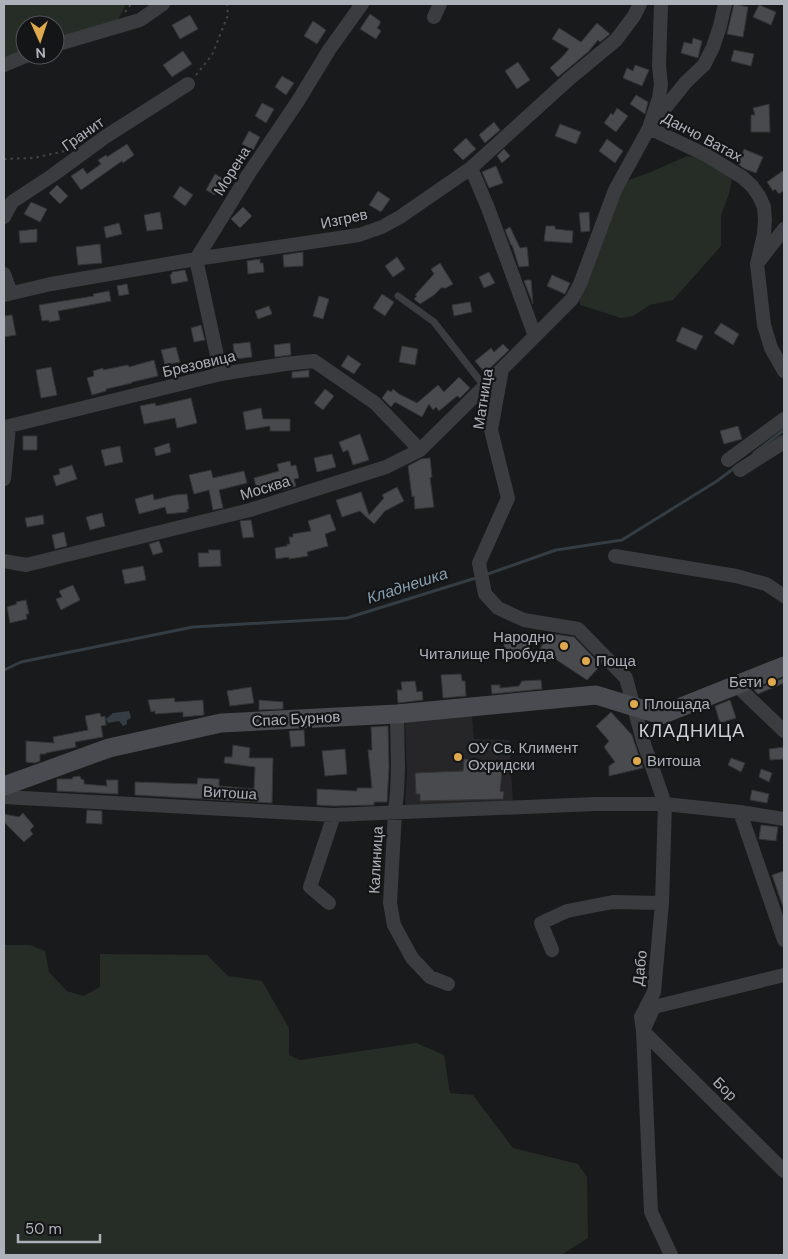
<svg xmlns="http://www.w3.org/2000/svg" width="788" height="1259" viewBox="0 0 788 1259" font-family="'DM Sans',sans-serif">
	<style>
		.built { fill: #262628 }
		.green { fill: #262d26 }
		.water { fill: #343d43 }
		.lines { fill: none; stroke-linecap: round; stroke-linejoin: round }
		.stream { stroke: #343d43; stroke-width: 3 }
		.building { fill: #494a4e; stroke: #343437 }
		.path { stroke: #414347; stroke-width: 2; stroke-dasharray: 2.5 4; stroke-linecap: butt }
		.lane { stroke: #3b3c40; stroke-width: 7 }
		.street { stroke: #3b3c40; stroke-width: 14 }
		.secondary { stroke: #494b50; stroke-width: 19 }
		.poi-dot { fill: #e0a94d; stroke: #141516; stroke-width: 2 }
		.labels { text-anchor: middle; stroke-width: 4.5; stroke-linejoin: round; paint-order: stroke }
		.street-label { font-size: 15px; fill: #adb1ba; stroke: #141516 }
		.poi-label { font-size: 15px; fill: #adb1ba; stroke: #141516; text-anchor: start }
		.water-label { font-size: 16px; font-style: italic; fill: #889fb1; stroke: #141516 }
		.quarter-label { font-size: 18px; letter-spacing: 1px; fill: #ced0d6; stroke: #141516 }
	</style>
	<rect width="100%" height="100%" fill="#191a1b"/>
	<path class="built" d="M472 716 474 739 509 740 513 801 405 806 407 773 405 720Z"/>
	<path class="green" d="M4 4H126L118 20 55 40V25H25V51L4 61Z
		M687 156 702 159 732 179 729 194 721 215V246L673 300 650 305 633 316 621 318 580 305V292L623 182 651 172Z
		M4 945H30L45 951 49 972 67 991 83 996 100 987V954L207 955 228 976 262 981 289 1028V1055L300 1060 416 1043 444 1055 450 1093 473 1095 513 1148 578 1164 587 1177 588 1238 561 1255H4Z"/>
	<path class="water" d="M129 711 131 718 127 720V724L123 726 119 721 108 723 106 719 113 713Z"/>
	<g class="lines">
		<path class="stream" d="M754 453 784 430
			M485 575 556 550 622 540 717 481 737 466
			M4 670 21 662 193 627 347 618 479 577"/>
	</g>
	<path class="building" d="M734 4 748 7 743 37 727 34Z
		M759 5 776 12 771 25 753 17Z
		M370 14 380 21V24L377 28 381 31 376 39 360 29Z
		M190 15 198 29 180 39 172 25Z
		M313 21 326 30 317 44 304 36Z
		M597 23 610 34 600 42 598 40 588 52 558 77 550 68 562 57 569 49 552 39 559 28 581 42Z
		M693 38 702 41 698 58 681 53 684 42 692 44Z
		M734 50 754 54 751 66 731 61Z
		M183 51 192 64 172 77 163 65Z
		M518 62 530 80 517 89 505 71Z
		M635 65 649 70 642 86 623 78 627 68 633 71Z
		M282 76 294 83 286 95 275 87Z
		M636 95 648 102 645 114 630 104Z
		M262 103 274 109 266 123 255 116Z
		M769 104 770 132H751V115H755L753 108Z
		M617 108 628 116 616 132 604 123 611 113 613 115Z
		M494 122 500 130 485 143 479 135Z
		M560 124 581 132 576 144 555 136Z
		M249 131 260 137 253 150 242 144Z
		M466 138 476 149 463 160 453 150Z
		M607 139 623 151 615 163 599 151Z
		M127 144 134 155 123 163 122 161 81 190 71 176 83 168 87 174 101 164 98 160 106 155 107 157Z
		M504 149 510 156 502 163 497 156Z
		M744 149 763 157 756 173 745 169 738 164Z
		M496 166 503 183 489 188 482 172Z
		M784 170V190L779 194 775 189 773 191 767 182Z
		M215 174 224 179 215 195 206 190Z
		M57 185 68 196 60 204 49 193Z
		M180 186 193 195 185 206 173 197Z
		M378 191 390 199 381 212 369 205Z
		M31 202 47 209 40 222 24 214Z
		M243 207 252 216 240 228 231 219Z
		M160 212 163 229 147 231 144 215Z
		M589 212 590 231 581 232 579 213Z
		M119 223 122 234 106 238 104 227Z
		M546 226H555V229L573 231 572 243 544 241Z
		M510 227 520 248 527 247 529 266 519 267 512 245H511L505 230Z
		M37 229V242L20 243 19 231Z
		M100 244 102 263 78 265 76 247Z
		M303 252V266L284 267 283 255Z
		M397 257 405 269 393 277 385 266Z
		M260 259V263H263L264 272 248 274 247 261Z
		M440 263 453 284 446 288H442V287L434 295 420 304 414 299 417 296 415 295 434 274 431 269Z
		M185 270 188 281 172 284 170 275 172 274V272Z
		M489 272 495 283 484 288 479 277Z
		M552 275 570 283 565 294 547 286Z
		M526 280H531L533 304 524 281Z
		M127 284 129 294 119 296 117 286Z
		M109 291 111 301 58 311 60 320 49 322V320L42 321 39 305 94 296 93 294Z
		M382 294 394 302 385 316 373 308Z
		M319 296 329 299 323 319 313 316Z
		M470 302 472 312 454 316 452 305Z
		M269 306 272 314 258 319 255 311Z
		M12 315 16 335 4 337V316Z
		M721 323 739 334 733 345 714 333Z
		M201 325 205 340 194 342 191 328Z
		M682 327 703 336 696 350 676 341Z
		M250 342 252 357 235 359 233 344Z
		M290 343 291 355 275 357 274 345Z
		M503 344 509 350 485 373 475 361 491 348 494 352Z
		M402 346 418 349 415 365 399 362Z
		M176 347 180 362 165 365 161 350Z
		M348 355 361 364 354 374 341 366Z
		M154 360 158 376 132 382V383L106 389V391L92 395 87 378 94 376 93 371 103 368V370L128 365 129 367Z
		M51 367 57 395 41 398 36 370Z
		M309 370V377L292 378V372Z
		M459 377 470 388 460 398 457 396 439 411 436 407 433 410 429 404 422 417 395 402 391 407 382 398 388 390 391 392 393 389 399 394 417 403 438 385 444 392Z
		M325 389 334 396 323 410 314 403Z
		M191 398 197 423 177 428 175 418 144 424 140 406 155 403 156 406Z
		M261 408 263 419H290V431H270V426L246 430 243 412Z
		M738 426 742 439 724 444 720 431Z
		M360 434 369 460 353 465 348 450 343 452 339 442Z
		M23 436H37V450H23Z
		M169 443 171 452 156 456 154 448Z
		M120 446 123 462 105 466 101 450Z
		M332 454 336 467 317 472 314 458Z
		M430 458 432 477 430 478 434 507 415 509 414 496 412 497 408 466 421 459Z
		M290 461 291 466 296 465 299 478 294 479 296 486 284 490 282 485 257 491 254 478 279 471 277 464Z
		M72 465 77 479 56 486 53 476 60 474 59 469Z
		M211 470 213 478 244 471 247 483 219 490 223 508 213 510 209 490 194 494 189 475Z
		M397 487 404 501 385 511 374 524 360 511 342 517 336 500 361 492 369 515 384 498 382 495Z
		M153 494 154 500 175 495 187 494 189 509H187V512L167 514 165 507 139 514 135 499Z
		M102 513 105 526 90 530 86 517Z
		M330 514 336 530 325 534 328 546 307 552 308 556 289 559V557L276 559 275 548 287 546V544H290L289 537H293V534L311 531 308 521Z
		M43 515 44 524 27 527 25 518Z
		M251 520 254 537 243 538 240 521Z
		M64 532 67 546 55 549 52 535Z
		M159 541 163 552 153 555 149 544Z
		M208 550H220L221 566 199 567 198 553H209Z
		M143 566 146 580 125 584 122 570Z
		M73 585 80 600 61 610 56 599 62 597 59 591Z
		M26 600 29 614H26L27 619 10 623 7 607 17 604 16 602Z
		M554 634 574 637 601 665 587 680 540 649 547 636 551 638Z
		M504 636H527V654L504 653Z
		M461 674 462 681H465L466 696 443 698 441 675Z
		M784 678V683L758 694 754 690Z
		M541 680 542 689 492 694 491 685H500V688L519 686 522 681Z
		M415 681 417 692 422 691 423 700 398 703 397 690H402L401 682Z
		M251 687 254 703 230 706 227 691Z
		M174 698 175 702 203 700 204 715 183 717V712L155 714V711L151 712 148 700Z
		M259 700 283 702V709L259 710Z
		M730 700 736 718 720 723 715 706Z
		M611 712 632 735 643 768 609 776V766L615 762 604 747 609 741 596 726Z
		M100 713 101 717 105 716 106 725 101 726 103 737 75 742 76 747 46 753V754H40V761L35 763 26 762V741L54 743 53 737 88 730 85 716Z
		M388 726 389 767 387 802H374V805L334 806 317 805V789L357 791V788H372L368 750H372L371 727Z
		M304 730 305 746 291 747 289 731Z
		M233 745 250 748 249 758H273L272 803 135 795V782L197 784 198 778 219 779V786L254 789 255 767 224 763 225 757H232Z
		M784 747V759L770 760 769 749Z
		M345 749 347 774 325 776 322 751Z
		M731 758 745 763 741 772 728 765Z
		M464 759 503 763 500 791 504 792 503 799 420 801V794H416L415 773 463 771Z
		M761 769 772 773 769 782 759 777Z
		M80 776 81 779 84 780V784L107 786 106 780H118V794L57 791V779H72L73 777Z
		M752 790 769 794 767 803 750 800Z
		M87 810 102 811V824L86 823Z
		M23 813 34 826 30 830 33 834 24 842 4 822V814L19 817Z
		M761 825 778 827 776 841 759 839Z
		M784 871V907H783L772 875Z"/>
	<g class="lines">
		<path class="path" d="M125 12 131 4
			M196 75 212 55 228 15 227 4
			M4 159 34 158 65 151"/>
		<path class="lane" d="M398 296 434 322 484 386"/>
		<path class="street" d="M661 4 659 66 661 84 659 98 649 128 706 155 742 177 752 186 759 196 764 207 765 219 764 234 757 264 764 325 771 348 784 371
			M434 17 440 4
			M55 45 140 20 163 4
			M4 65 28 55
			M471 168 488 208 535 336
			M4 217 12 202 53 175 105 137 188 84
			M760 260 784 229
			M4 274 11 293
			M4 295 51 284 196 259 359 235 382 227 400 217 471 168 569 79 616 40 634 16 640 4
			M221 374 196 259 213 232 248 175 298 101 329 50 362 4
			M728 460 784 419
			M740 470 784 442
			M4 479 9 426 221 374 285 364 314 361 375 403 420 450
			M615 556 736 576 766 584 784 596
			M4 561 26 565 250 510 386 467 420 450 502 369
			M736 685 784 731
			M397 714 398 767 397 792 395 812 390 903 394 925 412 958 430 977 448 984
			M4 797 334 815 595 804H665L740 812 784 819
			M740 812 784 940
			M329 903 310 887 334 815
			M552 950 541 923 567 911 613 902 662 903
			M784 975 654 1007 643 1031 784 1171
			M671 1255 651 1212 643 1031 641 1017 654 992 662 903 665 804 643 741 626 678 578 629 524 620 498 608 485 594 479 563 508 498 491 430 502 369 572 299 580 284 615 190 649 128 686 82 704 65 713 47 720 26 725 4"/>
		<path class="secondary" d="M4 786 109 748 221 723 397 714 596 695 661 715 784 666"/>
	</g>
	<g class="poi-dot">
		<circle cx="564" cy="646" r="5"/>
		<circle cx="586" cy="661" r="5"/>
		<circle cx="772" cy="682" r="5"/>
		<circle cx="634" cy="704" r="5"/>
		<circle cx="458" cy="757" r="5"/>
		<circle cx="637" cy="761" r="5"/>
	</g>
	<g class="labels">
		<g class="street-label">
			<text transform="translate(83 134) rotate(-35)" y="5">Гранит</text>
			<text transform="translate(702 137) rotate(28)" y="5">Данчо Ватах</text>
			<text transform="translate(232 171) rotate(-58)" y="5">Морена</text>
			<text transform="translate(344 219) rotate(-12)" y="5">Изгрев</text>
			<text transform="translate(199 364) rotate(-13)" y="5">Брезовица</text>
			<text transform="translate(483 399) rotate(-81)" y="5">Матница</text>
			<text transform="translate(265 488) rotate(-17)" y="5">Москва</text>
			<text transform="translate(296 719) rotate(-3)" y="5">Спас Бурнов</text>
			<text transform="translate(230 793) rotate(3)" y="5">Витоша</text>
			<text transform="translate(376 860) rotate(-87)" y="5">Калиница</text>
			<text transform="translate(640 968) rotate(-83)" y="5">Дабо</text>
			<text transform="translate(725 1089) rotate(45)" y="5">Бор</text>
		</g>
		<g class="poi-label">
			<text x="554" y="642" text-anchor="end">Народно<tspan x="554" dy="17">Читалище Пробуда</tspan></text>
			<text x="596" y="666">Поща</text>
			<text x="762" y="687" text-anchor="end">Бети</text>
			<text x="644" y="709">Площада</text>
			<text x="468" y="753">ОУ Св. Климент<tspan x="468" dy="17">Охридски</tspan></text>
			<text x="647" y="766">Витоша</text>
		</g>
		<g class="water-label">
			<text transform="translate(407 585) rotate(-18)" y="6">Кладнешка</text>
		</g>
		<g class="quarter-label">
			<text x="692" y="737">КЛАДНИЦА</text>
		</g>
	</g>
	<rect width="788" height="1259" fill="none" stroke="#adb1ba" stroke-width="10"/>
	<g transform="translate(40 40) rotate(177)"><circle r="24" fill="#141516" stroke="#515358"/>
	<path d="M0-4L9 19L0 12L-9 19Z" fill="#e0a94d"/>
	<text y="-8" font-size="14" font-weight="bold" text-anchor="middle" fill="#adb1ba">N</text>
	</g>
	<path d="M18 1234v8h82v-8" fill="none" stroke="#adb1ba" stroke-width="2.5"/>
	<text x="25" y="1234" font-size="15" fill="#adb1ba" stroke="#141516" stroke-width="4" paint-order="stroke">50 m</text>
</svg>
